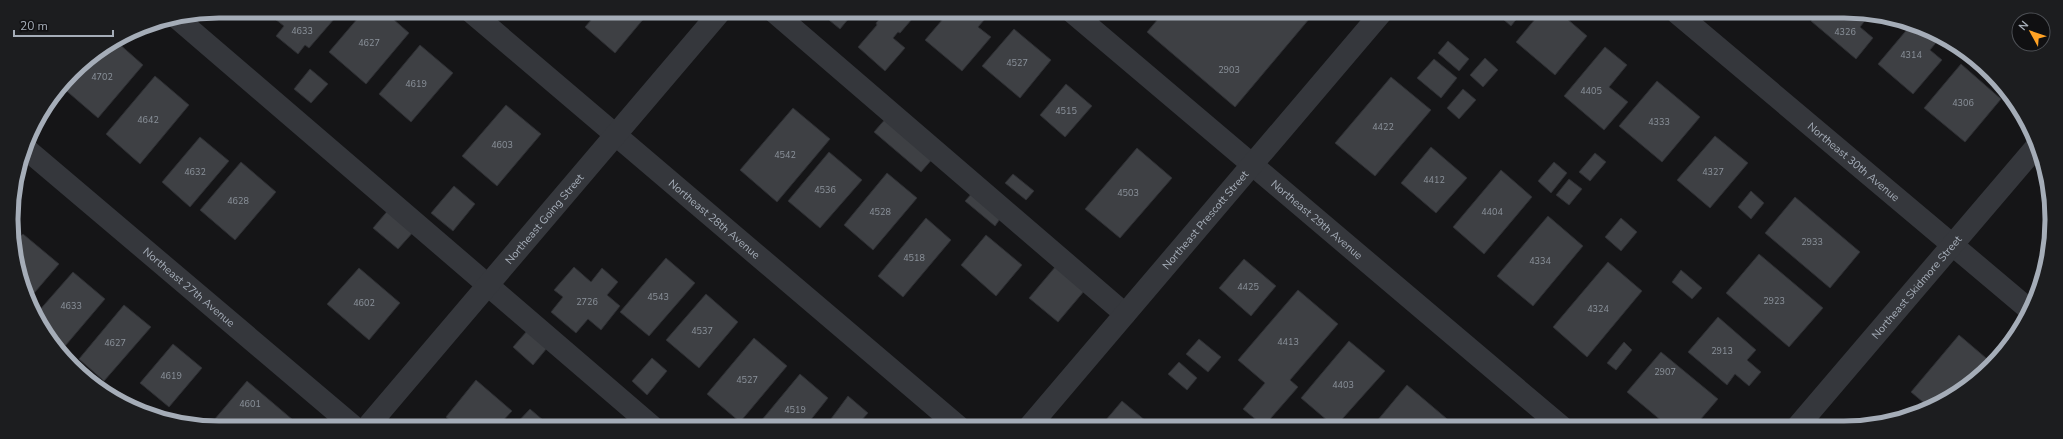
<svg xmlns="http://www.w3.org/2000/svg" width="2063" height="439" viewBox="0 0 2063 439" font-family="'Nunito Sans',sans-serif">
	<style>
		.building { fill: #3e4044; stroke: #2e2f33 }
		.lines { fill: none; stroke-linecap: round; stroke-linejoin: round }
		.minor { stroke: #35373c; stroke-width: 22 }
		.labels { text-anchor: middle; stroke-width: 3; stroke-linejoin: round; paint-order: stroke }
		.number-label { font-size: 9px; fill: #8b929b }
		.street-label { font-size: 11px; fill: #a5adb8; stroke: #101012 }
		.rim { fill: none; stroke: #a5adb8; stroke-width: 5 }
	</style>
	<rect width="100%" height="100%" fill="#151517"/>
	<path class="building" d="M281 11H341L309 48 305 45 298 54 276 36 284 26 275 19Z
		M364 11H384L409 33 366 84 329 52Z
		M599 11H650L615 53 585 27Z
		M836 12H854L840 29 829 20Z
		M886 12H918L900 33 898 32 893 38 905 48 885 71 858 47 877 25 876 23Z
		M949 12H991L978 27 991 37 962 71 925 40Z
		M1164 12H1315L1235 107 1147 32Z
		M1495 12H1522L1511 26Z
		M1541 12H1559L1587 36 1555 75 1516 42Z
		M1818 13H1871L1860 27 1873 38 1856 59 1811 21Z
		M1910 26 1934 34 1939 39 1930 50 1942 60 1913 94 1878 64Z
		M1014 29 1051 60 1020 98 982 66Z
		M1448 41 1469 59 1459 71 1438 53Z
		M117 42 143 65 98 118 62 87 79 67Z
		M420 45 453 73 411 122 379 94Z
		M1605 47 1627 65 1609 87 1628 102 1604 130 1564 96Z
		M1485 58 1498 70 1483 87 1470 75Z
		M1434 59 1457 78 1441 98 1417 78Z
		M1961 64 2001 99 1965 142 1924 108Z
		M310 69 328 84 311 103 294 89Z
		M155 76 189 105 140 164 106 134Z
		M1391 77 1431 110 1375 176 1335 143Z
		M1657 81 1700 117 1662 162 1619 126Z
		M1066 84 1092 106 1065 137 1040 115Z
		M1463 89 1476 100 1459 119 1447 108Z
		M506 105 541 134 497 186 462 156Z
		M793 108 830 139 777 202 740 170Z
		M887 117 934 157 921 172 874 132Z
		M1715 136 1748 163 1710 208 1677 180Z
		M200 137 229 161 190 207 162 182Z
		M1431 147 1467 178 1436 213 1401 183Z
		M1137 148 1172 178 1120 238 1085 209Z
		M829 152 862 180 820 228 788 201Z
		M1595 153 1606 162 1590 181 1579 172Z
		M241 162 276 192 235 240 200 210Z
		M1554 162 1567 173 1551 193 1538 181Z
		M1501 170 1532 197 1484 254 1453 227Z
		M887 173 917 198 873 250 844 225Z
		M1013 174 1034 191 1026 200 1005 183Z
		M1569 179 1582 189 1569 205 1556 195Z
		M454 186 475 204 453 231 431 213Z
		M1751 191 1764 203 1751 219 1738 207Z
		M973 192 1002 216 995 226 965 201Z
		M1795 197 1860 252 1830 288 1765 233Z
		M390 208 415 230 398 249 373 228Z
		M12 210 17 214 13 219Z
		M1548 216 1583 246 1533 306 1497 276Z
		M926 218 951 240 903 297 878 276Z
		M1621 218 1637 232 1621 251 1605 237Z
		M23 234 59 264 29 299 22 287 16 241Z
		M986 235 1022 265 996 296 961 265Z
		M1759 254 1823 308 1789 347 1726 293Z
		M666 258 695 283 649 336 620 312Z
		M1244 259 1276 286 1251 316 1219 288Z
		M1608 262 1642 291 1587 357 1553 327Z
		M1056 266 1085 290 1058 322 1029 298Z
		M574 267 591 282 602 268 618 282 607 295 620 306 601 330 588 319 576 333 551 312 563 297 554 290Z
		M359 268 400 303 369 340 327 304Z
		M1681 270 1702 288 1692 299 1672 282Z
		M73 272 105 299 60 352 37 313Z
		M1298 290 1338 324 1290 380 1298 387 1264 426 1243 409 1265 383 1238 360Z
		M706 294 738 322 699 368 666 340Z
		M124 305 151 327 104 381 79 359Z
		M1718 317 1756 350 1747 360 1761 372 1749 386 1735 374 1727 385 1688 352Z
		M527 331 547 348 533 365 513 347Z
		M1959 335 1993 364 1930 408 1911 392Z
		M754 338 787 366 740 422 707 394Z
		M1199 339 1221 357 1208 372 1186 354Z
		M1349 341 1385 371 1335 427 1301 398Z
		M1624 342 1632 350 1616 370 1607 363Z
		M173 344 202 368 169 407 140 383Z
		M1661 352 1718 399 1694 427H1669L1627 392Z
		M652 358 667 371 647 395 632 381Z
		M1179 362 1197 378 1187 390 1168 374Z
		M800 374 828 398 805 427H767L761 421Z
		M476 380 512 411 498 426H457L446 417Z
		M247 381 300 426H209Z
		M1407 385 1453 424 1450 427H1372Z
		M848 396 868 413 860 422 865 427H825Z
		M1122 401 1153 427H1100Z
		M530 409 551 427 514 426Z"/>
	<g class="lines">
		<g class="minor">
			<path id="s1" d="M470 11 959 427"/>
			<path d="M774 12 1125 314"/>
			<path id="s2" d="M1072 12 1562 427"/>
			<path id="s3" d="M1677 13 2031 311"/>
			<path d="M178 19 653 427"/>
			<path id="s4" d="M25 148 353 426"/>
			<path id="s5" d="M368 426 720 12"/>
			<path id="s6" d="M1029 427 1382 12"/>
			<path id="s7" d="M1797 427 2036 147"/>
		</g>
	</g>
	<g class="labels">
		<g class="number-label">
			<text x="302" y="34">4633</text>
			<text x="1845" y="35">4326</text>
			<text x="369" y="46">4627</text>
			<text x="1911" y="58">4314</text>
			<text x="1017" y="66">4527</text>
			<text x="1229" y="73">2903</text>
			<text x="102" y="80">4702</text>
			<text x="416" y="87">4619</text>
			<text x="1591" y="94">4405</text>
			<text x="1963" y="106">4306</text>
			<text x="1066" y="114">4515</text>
			<text x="148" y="123">4642</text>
			<text x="1659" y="125">4333</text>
			<text x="1383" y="130">4422</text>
			<text x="502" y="148">4603</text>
			<text x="785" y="158">4542</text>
			<text x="195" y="175">4632</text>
			<text x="1713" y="175">4327</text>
			<text x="1434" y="183">4412</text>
			<text x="825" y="193">4536</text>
			<text x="1128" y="196">4503</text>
			<text x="238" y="204">4628</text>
			<text x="880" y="215">4528</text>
			<text x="1492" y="215">4404</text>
			<text x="1812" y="245">2933</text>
			<text x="914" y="261">4518</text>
			<text x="1540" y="264">4334</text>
			<text x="1248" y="290">4425</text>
			<text x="658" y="300">4543</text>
			<text x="1774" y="304">2923</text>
			<text x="587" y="305">2726</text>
			<text x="364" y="306">4602</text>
			<text x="71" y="309">4633</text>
			<text x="1598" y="312">4324</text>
			<text x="702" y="334">4537</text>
			<text x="1288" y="345">4413</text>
			<text x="115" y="346">4627</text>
			<text x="1722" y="354">2913</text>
			<text x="1665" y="375">2907</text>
			<text x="171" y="379">4619</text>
			<text x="747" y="383">4527</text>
			<text x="1343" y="388">4403</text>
			<text x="250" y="407">4601</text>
			<text x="795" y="413">4519</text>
		</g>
		<g class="street-label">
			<text dy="4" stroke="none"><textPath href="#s3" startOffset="231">Northeast 30th Avenue</textPath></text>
			<text dy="4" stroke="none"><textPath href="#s5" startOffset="272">Northeast Going Street</textPath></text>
			<text dy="4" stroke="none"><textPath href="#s1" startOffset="321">Northeast 28th Avenue</textPath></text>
			<text dy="4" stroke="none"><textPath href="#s2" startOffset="321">Northeast 29th Avenue</textPath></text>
			<text dy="4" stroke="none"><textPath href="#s6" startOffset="272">Northeast Prescott Street</textPath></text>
			<text dy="4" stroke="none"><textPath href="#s4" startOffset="215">Northeast 27th Avenue</textPath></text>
			<text dy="4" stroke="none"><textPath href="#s7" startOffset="184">Northeast Skidmore Street</textPath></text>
		</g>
	</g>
	<path d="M0 0H2063V439H0ZM219 18H1844A201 201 0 0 1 2045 219V220A201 201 0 0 1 1844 421H219A201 201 0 0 1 18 220V219A201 201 0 0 1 219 18Z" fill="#1c1d1f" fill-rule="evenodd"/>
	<path class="rim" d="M219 18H1844A201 201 0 0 1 2045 219V220A201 201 0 0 1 1844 421H219A201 201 0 0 1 18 220V219A201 201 0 0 1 219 18Z"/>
	<g transform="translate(2031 32) rotate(310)"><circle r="19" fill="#101012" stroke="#4c4f54"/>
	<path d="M0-3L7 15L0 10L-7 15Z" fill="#ffa224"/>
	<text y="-6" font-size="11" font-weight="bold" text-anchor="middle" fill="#a5adb8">N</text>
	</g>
	<path d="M14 30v6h99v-6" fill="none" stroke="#a5adb8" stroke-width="2"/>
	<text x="20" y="30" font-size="12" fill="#a5adb8" stroke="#101012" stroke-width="3" paint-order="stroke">20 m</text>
</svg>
